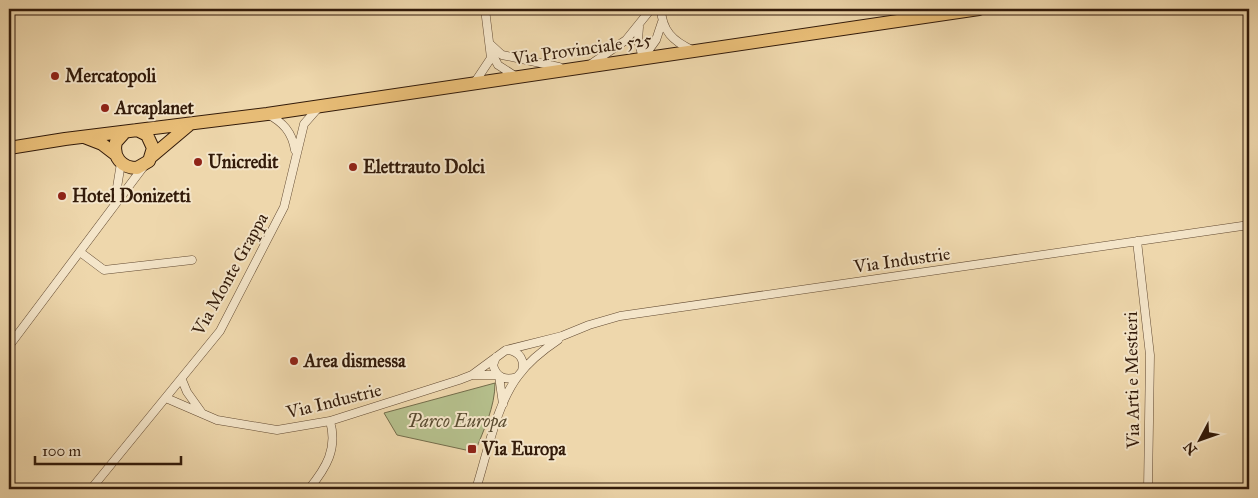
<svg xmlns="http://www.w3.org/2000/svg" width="1258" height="498" viewBox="0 0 1258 498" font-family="'IM FELL Great Primer',serif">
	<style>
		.green { fill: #b5bf8c; stroke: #746d4b }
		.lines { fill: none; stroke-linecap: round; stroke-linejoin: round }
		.street-casing { stroke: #624a32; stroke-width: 9 }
		.primary-casing { stroke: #331b0a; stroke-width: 14 }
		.street { stroke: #f4e5c9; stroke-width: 8 }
		.primary { stroke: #e7bc76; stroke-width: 12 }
		.poi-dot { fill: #8f2418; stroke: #f4e5c9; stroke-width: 2 }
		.labels { text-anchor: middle; stroke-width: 4; stroke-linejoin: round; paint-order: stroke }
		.street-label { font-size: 18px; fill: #331b0a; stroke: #f4e5c9 }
		.poi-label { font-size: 18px; font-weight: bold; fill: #331b0a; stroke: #f4e5c9; text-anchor: start }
		.park-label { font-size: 18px; font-style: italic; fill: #5a4c31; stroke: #f4e5c9 }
	</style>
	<rect width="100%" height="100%" fill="#eed7ac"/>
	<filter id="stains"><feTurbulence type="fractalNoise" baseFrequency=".004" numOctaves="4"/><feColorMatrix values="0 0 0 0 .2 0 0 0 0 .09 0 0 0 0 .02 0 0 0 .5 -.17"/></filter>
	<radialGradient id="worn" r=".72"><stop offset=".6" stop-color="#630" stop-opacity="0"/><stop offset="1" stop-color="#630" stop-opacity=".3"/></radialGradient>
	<path class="green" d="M495 383C495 407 484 429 475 452L397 435 384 413Z"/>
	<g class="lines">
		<defs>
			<path id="street" d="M661 9C662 31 673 41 692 50
				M639 27 638 40 643 58 656 40 662 22
				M490 44 502 55 559 67
				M491 52 498 65 515 76
				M591 64 626 40 651 9
				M475 82 491 58 485 9
				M267 114C283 122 292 132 295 150
				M114 206 121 163
				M1137 241 1150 355 1148 489
				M80 252 104 270 192 260
				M9 346 144 166
				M508 350C520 352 525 360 522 371
				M496 357 493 365C496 377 505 381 517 377
				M472 375H497
				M499 376 503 404
				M182 380 187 392 202 413
				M166 398 217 420 277 430 330 421 459 380 472 375 506 350 562 336 589 325 620 316 1249 225
				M91 489 220 331 284 207 304 124 318 108
				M309 489C326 468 338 449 330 421
				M476 489C487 455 496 405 518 376 529 361 543 350 558 340"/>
			<path id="primary" d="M125 132 116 142C112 157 122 168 137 168L149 161 153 148 147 135 137 130
				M84 137 102 144 115 154
				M9 148 65 139 267 114 979 9
				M151 157 189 125"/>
		</defs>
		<use href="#street" class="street-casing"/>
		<use href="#primary" class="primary-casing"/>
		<use href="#street" class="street"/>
		<use href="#primary" class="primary"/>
	</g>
	<g class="poi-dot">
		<circle cx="55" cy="76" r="5"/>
		<circle cx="105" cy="108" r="5"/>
		<circle cx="198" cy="162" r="5"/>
		<circle cx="353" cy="167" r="5"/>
		<circle cx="62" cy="196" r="5"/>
		<circle cx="294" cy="361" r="5"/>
		<rect x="467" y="444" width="10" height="10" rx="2.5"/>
	</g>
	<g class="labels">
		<g class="street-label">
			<text transform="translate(582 49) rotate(-8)" y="6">Via Provinciale 525</text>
			<text transform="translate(902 260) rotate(-8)" y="6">Via Industrie</text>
			<text transform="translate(230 274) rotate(-61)" y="6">Via Monte Grappa</text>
			<text transform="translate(1132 380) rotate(-91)" y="6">Via Arti e Mestieri</text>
			<text transform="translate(334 401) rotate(-14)" y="6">Via Industrie</text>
		</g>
		<g class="poi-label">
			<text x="65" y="82">Mercatopoli</text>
			<text x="115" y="114">Arcaplanet</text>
			<text x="208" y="168">Unicredit</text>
			<text x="363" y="173">Elettrauto Dolci</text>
			<text x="72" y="202">Hotel Donizetti</text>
			<text x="304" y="367">Area dismessa</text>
			<text x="482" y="455">Via Europa</text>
		</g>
		<g class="park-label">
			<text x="457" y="427">Parco Europa</text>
		</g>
	</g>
	<rect width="1258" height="498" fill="none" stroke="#eed7ac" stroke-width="30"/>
	<rect x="10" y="10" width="1238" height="478" fill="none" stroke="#331b0a" stroke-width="2.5"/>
	<rect x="15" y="15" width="1228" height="468" fill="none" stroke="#331b0a"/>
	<g transform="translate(1200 440) rotate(229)" stroke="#f4e5c9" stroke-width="4" paint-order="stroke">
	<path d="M0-4L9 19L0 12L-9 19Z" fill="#331b0a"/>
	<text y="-8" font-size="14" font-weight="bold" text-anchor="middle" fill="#331b0a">N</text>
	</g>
	<path d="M35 456v8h146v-8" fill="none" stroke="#331b0a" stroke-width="2.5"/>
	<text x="42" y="456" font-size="15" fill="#331b0a" stroke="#f4e5c9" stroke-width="4" paint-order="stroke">100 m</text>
	<rect width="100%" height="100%" filter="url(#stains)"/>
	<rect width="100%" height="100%" fill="url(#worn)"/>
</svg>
